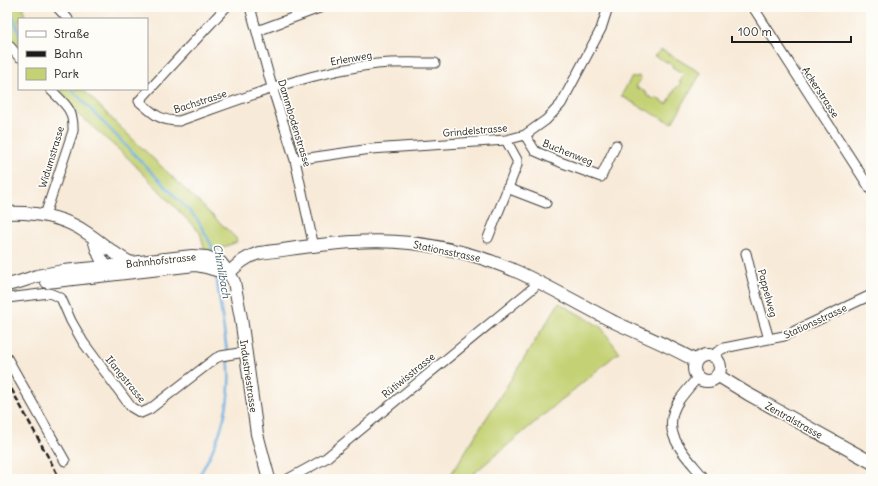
<svg xmlns="http://www.w3.org/2000/svg" width="878" height="486" viewBox="0 0 878 486" font-family="Delius,sans-serif">
	<style>
		.green { fill: #c4d274; stroke: #707748 }
		.lines { fill: none; stroke-linecap: round; stroke-linejoin: round }
		.stream { stroke: #69addf; stroke-width: 2.5 }
		.street-casing { stroke: #3d3b38; stroke-width: 11 }
		.secondary-casing { stroke: #3d3b38; stroke-width: 14 }
		.street { stroke: #fff; stroke-width: 9 }
		.secondary { stroke: #fff; stroke-width: 12 }
		.rail { stroke: #1c1c1c; stroke-width: 2.5; stroke-dasharray: 6 3; stroke-linecap: butt }
		.labels { text-anchor: middle; stroke-width: 3.5; stroke-linejoin: round; paint-order: stroke }
		.street-label { font-size: 10px; fill: #1c1c1c; stroke: #fdfcf7 }
		.water-label { font-size: 11px; font-style: italic; fill: #3f5d74; stroke: #fdfcf7 }
	</style>
	<rect width="100%" height="100%" fill="#fdfcf7"/>
	<filter id="ink" filterUnits="userSpaceOnUse"><feTurbulence type="fractalNoise" baseFrequency=".025" numOctaves="2"/><feDisplacementMap in="SourceGraphic" scale="8" xChannelSelector="R" yChannelSelector="G"/><feConvolveMatrix kernelMatrix="1 2 1 2 8 2 1 2 1" color-interpolation-filters="sRGB"/></filter>
	<filter id="wash" filterUnits="userSpaceOnUse"><feTurbulence type="fractalNoise" baseFrequency=".012" numOctaves="4" result="noise"/><feDisplacementMap in="SourceGraphic" scale="16" xChannelSelector="R" yChannelSelector="G"/><feGaussianBlur stdDeviation="0.9" result="paint"/><feColorMatrix in="noise" values="0 0 0 0 0 0 0 0 0 0 0 0 0 0 0 0 0 1.4 0 .05"/><feComposite in="paint" operator="in"/></filter>
	<g filter="url(#wash)">
		<rect width="100%" height="100%" fill="#f8ead8"/>
		<path class="green" d="M7 7H23L25 19H19V57L7 43Z
			M662 50 701 73 672 123 663 119 621 96 631 78 639 76 641 79 636 87 647 93 646 95 654 99 656 98 667 104 677 86 678 87 681 82 679 81 684 74 672 67 673 65 654 56Z
			M50 89H83L117 124 236 238 237 242 206 254 200 233 128 158 85 120 67 107Z
			M559 303 601 327 619 352 467 479H448Z"/>
		<g class="lines">
			<path class="stream" d="M10 7 19 34
				M71 89 197 219 212 246 213 255
				M216 274 227 352
				M197 479C220 442 234 402 228 357"/>
		</g>
	</g>
	<g filter="url(#ink)">
		<g class="lines">
			<defs>
				<path id="street" d="M57 7 68 19
					M226 7 139 101C153 113 159 121 179 121 244 98 308 72 377 64 396 62 416 63 435 63
					M250 7 272 87 295 160 314 247
					M753 7 871 190
					M257 31 322 7
					M7 43 19 57
					M525 135 535 151 560 162 601 177 616 145
					M295 160 371 149 506 140 525 135 546 120 561 104 601 29 608 7
					M507 188 546 203
					M45 215 73 131C74 109 65 104 50 89
					M488 238 517 165V160L506 140
					M746 253 757 298 769 339
					M7 298 49 293 54 295 61 298 71 321 83 342 131 407 141 413 150 409 216 358 221 356 245 352
					M713 357 717 352 724 348 784 336 871 295
					M7 358 65 461
					M698 377C692 384 686 391 680 399 657 432 685 454 705 479
					M288 479 310 467 326 458 533 288 538 282"/>
				<path id="secondary" d="M7 213C35 212 64 217 87 233 102 243 115 255 131 263
					M94 239C97 251 101 263 111 272
					M229 273C239 263 246 257 259 253 308 247 361 237 410 243 448 247 485 257 520 273 552 288 583 306 614 322 642 335 670 346 696 361
					M47 282 195 265C208 266 217 272 229 273
					M7 285 19 282 37 276 63 271 106 267 131 263 192 256 207 257 220 262 229 273 234 282 241 318 257 434 269 479
					M694 368a13 13 0 1 1 26 0a13 13 0 1 1-26 0Z
					M717 375 748 394 871 462"/>
			</defs>
			<use href="#street" class="street-casing"/>
			<use href="#secondary" class="secondary-casing"/>
			<use href="#street" class="street"/>
			<use href="#secondary" class="secondary"/>
			<path class="rail" d="M7 381 60 479"/>
		</g>
	</g>
	<g class="labels">
		<g class="street-label">
			<text transform="translate(351 58) rotate(-10)" y="4">Erlenweg</text>
			<text transform="translate(821 92) rotate(57)" y="4">Ackerstrasse</text>
			<text transform="translate(200 101) rotate(-18)" y="4">Bachstrasse</text>
			<text transform="translate(295 123) rotate(73)" y="4">Dammbodenstrasse</text>
			<text transform="translate(475 130) rotate(-5)" y="4">Grindelstrasse</text>
			<text transform="translate(568 152) rotate(22)" y="4">Buchenweg</text>
			<text transform="translate(51 157) rotate(-73)" y="4">Widumstrasse</text>
			<text transform="translate(447 251) rotate(12)" y="4">Stationsstrasse</text>
			<text transform="translate(161 260) rotate(-6)" y="4">Bahnhofstrasse</text>
			<text transform="translate(768 293) rotate(75)" y="4">Pappelweg</text>
			<text transform="translate(815 321) rotate(-25)" y="4">Stationsstrasse</text>
			<text transform="translate(408 375) rotate(-39)" y="4">Rütiwisstrasse</text>
			<text transform="translate(249 376) rotate(82)" y="4">Industriestrasse</text>
			<text transform="translate(126 379) rotate(51)" y="4">Ifangstrasse</text>
			<text transform="translate(794 420) rotate(29)" y="4">Zentralstrasse</text>
		</g>
		<g class="water-label">
			<text transform="translate(222 271) rotate(80)" y="4">Chimlibach</text>
		</g>
	</g>
	<rect width="878" height="486" fill="none" stroke="#fdfcf7" stroke-width="24"/>
	<rect x="18" y="18" width="130" height="72" fill="#fdfcf7" stroke="#a3a29f"/>
	<rect x="26" y="31" width="20" height="6" fill="#ffffff" stroke="#a3a29f"/>
	<text x="54" y="38" font-size="12" fill="#1c1c1c">Straße</text>
	<rect x="26" y="51" width="20" height="6" fill="#1c1c1c" stroke="#a3a29f"/>
	<text x="54" y="58" font-size="12" fill="#1c1c1c">Bahn</text>
	<rect x="26" y="68" width="20" height="12" fill="#c4d274" stroke="#a3a29f"/>
	<text x="54" y="78" font-size="12" fill="#1c1c1c">Park</text>
	<path d="M732 36v6h119v-6" fill="none" stroke="#1c1c1c" stroke-width="2"/>
	<text x="738" y="36" font-size="12" fill="#1c1c1c" stroke="#fdfcf7" stroke-width="3" paint-order="stroke">100 m</text>
</svg>
